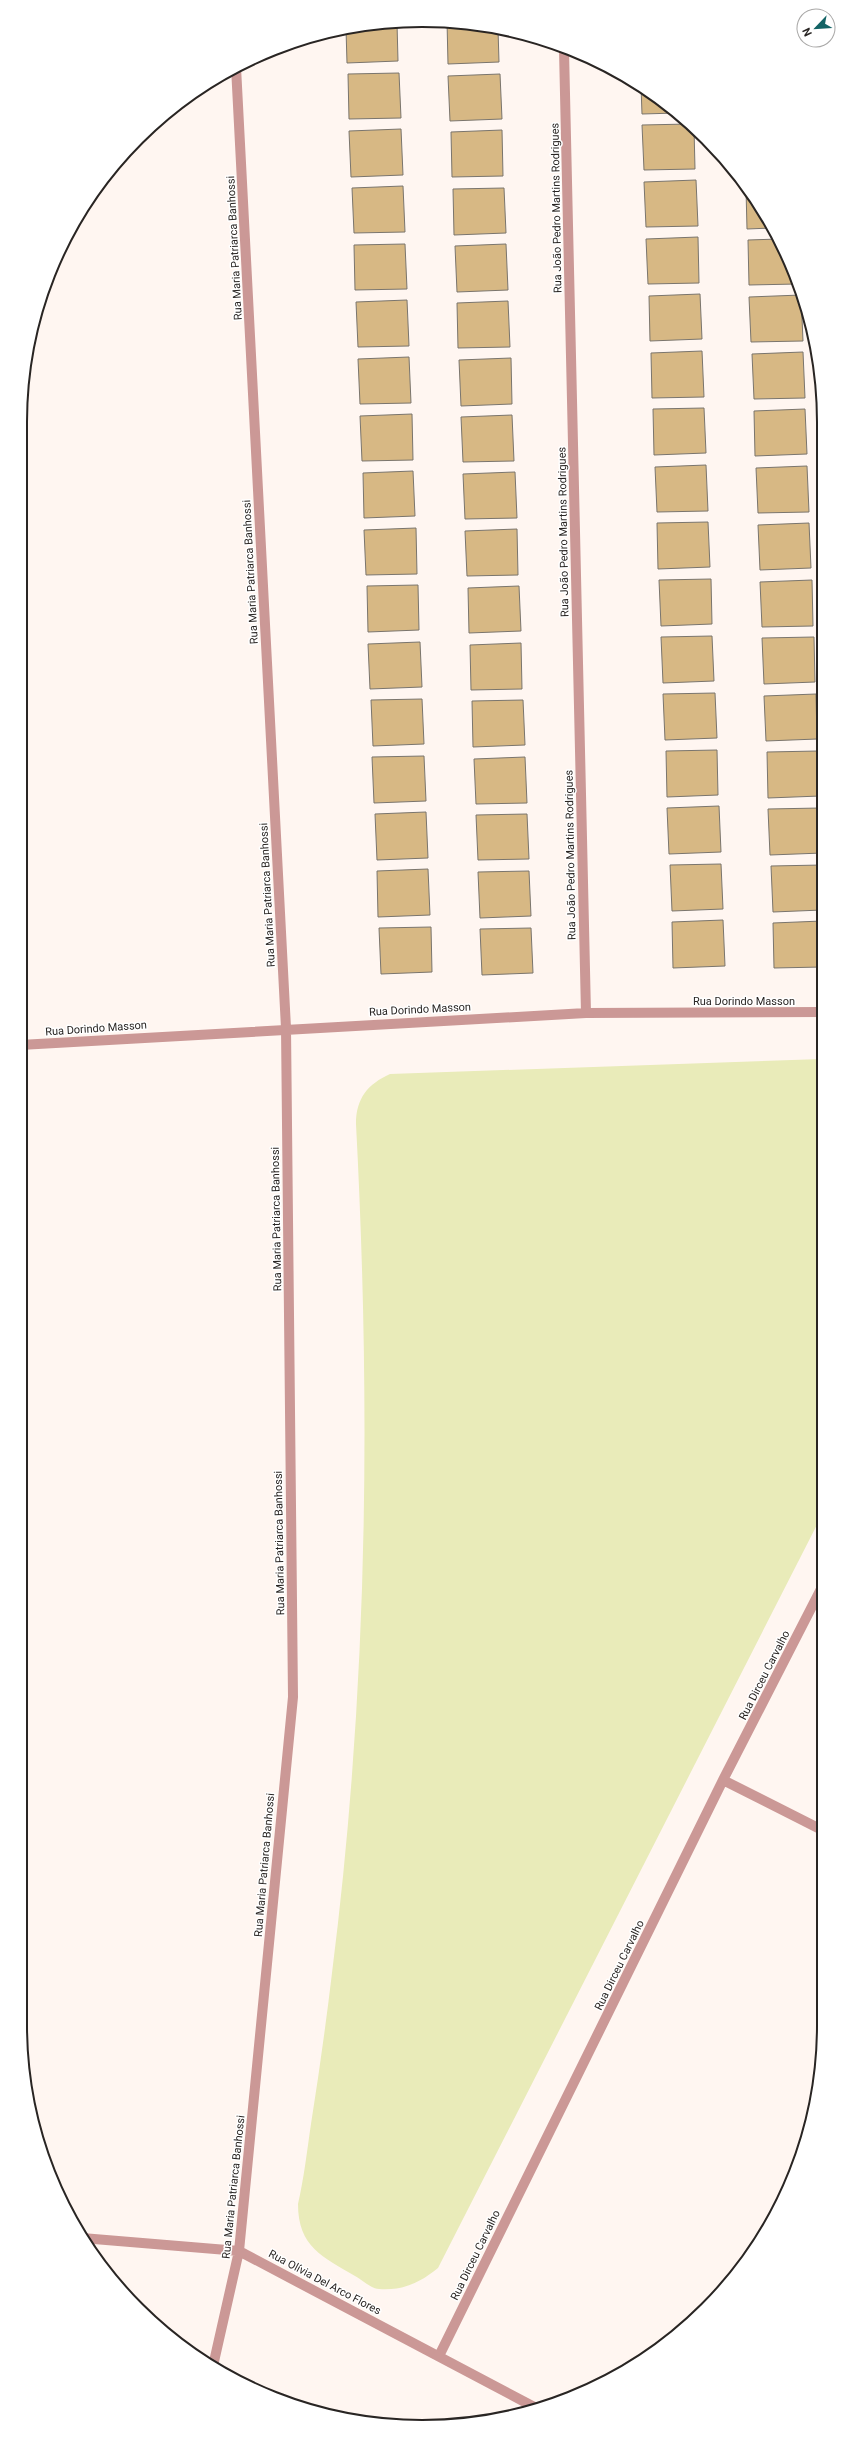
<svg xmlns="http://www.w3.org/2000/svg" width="844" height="2447" viewBox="0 0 844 2447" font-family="Roboto,sans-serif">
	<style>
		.green { fill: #e9ebb9 }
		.building { fill: #d7b884; stroke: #7a756d }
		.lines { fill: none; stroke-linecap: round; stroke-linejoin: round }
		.minor { stroke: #cb9896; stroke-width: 10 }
		.labels { text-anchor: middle; stroke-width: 3; stroke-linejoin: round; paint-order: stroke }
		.street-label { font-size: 11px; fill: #292523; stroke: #fff }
		.rim { fill: none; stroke: #292523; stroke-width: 2 }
	</style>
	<rect width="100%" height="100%" fill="#fff6f1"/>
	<path class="green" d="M822 1059 823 1513 438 2268C421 2282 403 2291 379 2289 372 2289 362 2280 355 2276 323 2257 298 2247 298 2204 304 2178 307 2151 311 2124 319 2074 326 2023 332 1973 368 1689 371 1409 356 1124 356 1098 368 1084 390 1074Z"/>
	<path class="building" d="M447 21 498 29 499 62 448 64Z
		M369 23H397L398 61 347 63 346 29Z
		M399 73 401 118 349 119 348 74Z
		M500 74 502 119 450 121 448 76Z
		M641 86 667 103 677 113 642 114Z
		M689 124 694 128 695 169 644 170 642 125Z
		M401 129 403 175 351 177 349 131Z
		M502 130 503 176 452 177 451 132Z
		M696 180 698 226 646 227 644 182Z
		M403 186 405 232 354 233 352 188Z
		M504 188 506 233 454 235 453 189Z
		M746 189 772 228 747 229Z
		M698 237 699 283 648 284 646 239Z
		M779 239 797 284 749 285 748 240Z
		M405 244 407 289 355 290 354 245Z
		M506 244 508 290 457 292 455 246Z
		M700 294 702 339 650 341 649 296Z
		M801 295 803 341 751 342 749 297Z
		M407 300 409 346 358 347 356 302Z
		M508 301 510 347 458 348 457 303Z
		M702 351 704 397 652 398 651 353Z
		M803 352 805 398 754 399 752 354Z
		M409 357 411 403 360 404 358 359Z
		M511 358 512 404 461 406 459 360Z
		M704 408 706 453 654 455 653 409Z
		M805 409 807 454 755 456 754 411Z
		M412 414 413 460 362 461 360 416Z
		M512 415 514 461 463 462 461 417Z
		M706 465 708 511 657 512 655 467Z
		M807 466 809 512 758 513 756 468Z
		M413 471 415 516 364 518 363 473Z
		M515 472 517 518 465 519 463 474Z
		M708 522 710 567 658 569 657 523Z
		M809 523 811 568 760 570 758 525Z
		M416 528 417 574 366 575 364 530Z
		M517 529 518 575 467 576 465 531Z
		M711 579 712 624 661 626 659 580Z
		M812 580 813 626 762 627 760 582Z
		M418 585 419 630 368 632 367 586Z
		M519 586 521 631 469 633 468 588Z
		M712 636 714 681 663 683 661 637Z
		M814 637 815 682 764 684 762 638Z
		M420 642 422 687 370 689 368 644Z
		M521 643 522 689 471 690 470 645Z
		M715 693 717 738 665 740 663 694Z
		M816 694 817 739 766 741 764 696Z
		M422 699 424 744 373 746 371 700Z
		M523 700 525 745 473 747 472 701Z
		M717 750 718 795 667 797 666 751Z
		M818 751 820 796 768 798 767 752Z
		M424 756 426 801 374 803 372 757Z
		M525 757 527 803 476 804 474 759Z
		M719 806 721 852 669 854 667 808Z
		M820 808 822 853 770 855 768 809Z
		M426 812 428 858 377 860 375 814Z
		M527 814 529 859 478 860 476 815Z
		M721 864 723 909 672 911 670 865Z
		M822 865V910L773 912 771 866Z
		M428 869 430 915 378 917 377 871Z
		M529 871 531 916 480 918 478 872Z
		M723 920 725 966 673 968 672 922Z
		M822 921V967L774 968 773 923Z
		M431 927 432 972 381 974 379 928Z
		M531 928 533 973 482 975 480 929Z"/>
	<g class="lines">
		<path class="minor" d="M564 50 586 1013
			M20 1045 586 1013 822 1012
			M723 1780 824 1831
			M82 2238 239 2251 538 2409
			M439 2356 723 1780 823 1585
			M213 2366 239 2251 293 1697 286 1028 236 67"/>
	</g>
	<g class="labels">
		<g class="street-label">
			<text transform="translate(556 208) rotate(-91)" y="4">Rua João Pedro Martins Rodrigues</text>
			<text transform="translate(234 248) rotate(-93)" y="4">Rua Maria Patriarca Banhossi</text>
			<text transform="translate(563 532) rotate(-91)" y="4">Rua João Pedro Martins Rodrigues</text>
			<text transform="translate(250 572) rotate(-93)" y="4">Rua Maria Patriarca Banhossi</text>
			<text transform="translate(570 855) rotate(-91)" y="4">Rua João Pedro Martins Rodrigues</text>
			<text transform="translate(267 895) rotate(-93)" y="4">Rua Maria Patriarca Banhossi</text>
			<text x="744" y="1005">Rua Dorindo Masson</text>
			<text transform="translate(420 1009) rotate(-3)" y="4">Rua Dorindo Masson</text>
			<text transform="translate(96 1028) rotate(-4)" y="4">Rua Dorindo Masson</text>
			<text transform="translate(276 1219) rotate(-91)" y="4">Rua Maria Patriarca Banhossi</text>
			<text transform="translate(279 1543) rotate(-91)" y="4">Rua Maria Patriarca Banhossi</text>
			<text transform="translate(764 1675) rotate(-63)" y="4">Rua Dirceu Carvalho</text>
			<text transform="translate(264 1865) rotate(-85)" y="4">Rua Maria Patriarca Banhossi</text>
			<text transform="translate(619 1965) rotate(-64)" y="4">Rua Dirceu Carvalho</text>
			<text transform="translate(233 2187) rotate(-84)" y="4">Rua Maria Patriarca Banhossi</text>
			<text transform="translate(475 2255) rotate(-64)" y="4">Rua Dirceu Carvalho</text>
			<text transform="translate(325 2282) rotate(28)" y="4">Rua Olívia Del Arco Flores</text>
		</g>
	</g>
	<path d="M0 0H844V2447H0ZM422 27H422A395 395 0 0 1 817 422V2025A395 395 0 0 1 422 2420H422A395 395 0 0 1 27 2025V422A395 395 0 0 1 422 27Z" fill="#fff" fill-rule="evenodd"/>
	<path class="rim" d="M422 27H422A395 395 0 0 1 817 422V2025A395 395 0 0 1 422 2420H422A395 395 0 0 1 27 2025V422A395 395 0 0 1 422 27Z"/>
	<g transform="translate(816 28) rotate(245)"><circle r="19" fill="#ffffff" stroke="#a9a8a7"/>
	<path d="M0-3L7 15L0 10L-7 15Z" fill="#136365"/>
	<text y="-6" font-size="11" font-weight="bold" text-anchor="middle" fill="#292523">N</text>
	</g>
</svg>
